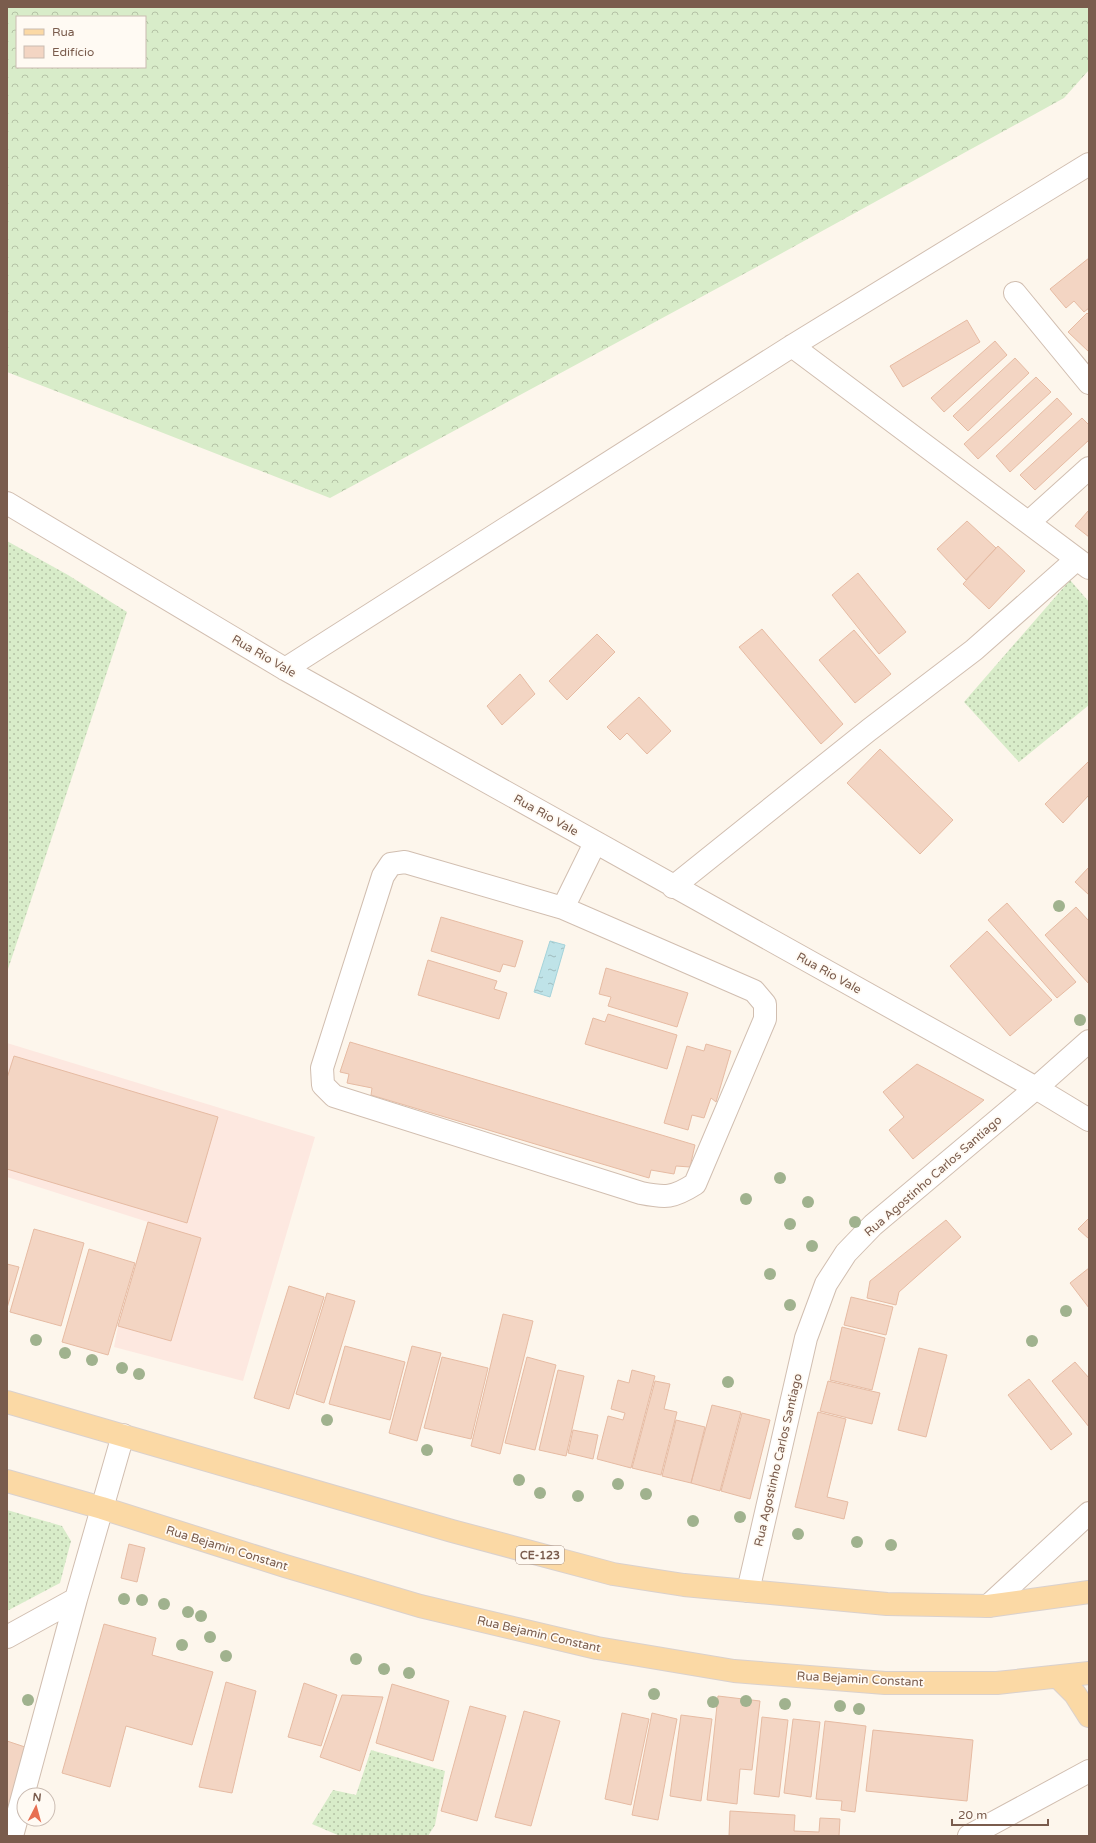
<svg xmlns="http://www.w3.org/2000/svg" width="1096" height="1843" viewBox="0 0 1096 1843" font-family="'Varela Round',sans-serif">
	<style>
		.commercial { fill: #fde8e0 }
		.grass { fill: url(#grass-dots) }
		.forest { fill: url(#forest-crowns); fill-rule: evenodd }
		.water { fill: url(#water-ripples); stroke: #a5d3da }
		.building { fill: #f3d5c3; stroke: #e6bba3 }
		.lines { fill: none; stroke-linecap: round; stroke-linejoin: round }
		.minor-casing { stroke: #d1beb0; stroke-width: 24 }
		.major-casing { stroke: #dad1cd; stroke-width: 24 }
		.minor { stroke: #fff; stroke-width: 22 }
		.major { stroke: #fbd9a5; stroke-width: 22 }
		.tree { fill: #a0b28e }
		.labels { text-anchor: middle; stroke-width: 3.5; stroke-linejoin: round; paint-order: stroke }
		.shield { fill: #fffaf3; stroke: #a28b7f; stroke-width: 1 }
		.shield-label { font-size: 11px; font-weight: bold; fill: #7a5c4d }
		.street-label { font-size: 12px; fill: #7a5c4d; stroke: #fffaf3 }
	</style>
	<defs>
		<pattern id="grass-dots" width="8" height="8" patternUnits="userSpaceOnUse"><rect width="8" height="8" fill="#d8ecc9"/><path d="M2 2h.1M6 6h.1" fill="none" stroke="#b4c2a5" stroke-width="1.8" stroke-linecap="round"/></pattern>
		<pattern id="forest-crowns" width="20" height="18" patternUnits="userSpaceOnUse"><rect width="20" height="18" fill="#d8ecc9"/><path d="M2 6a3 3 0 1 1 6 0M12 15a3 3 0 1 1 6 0" fill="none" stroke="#b4c2a5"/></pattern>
		<pattern id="water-ripples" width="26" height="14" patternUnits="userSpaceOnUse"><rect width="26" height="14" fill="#bfe3e8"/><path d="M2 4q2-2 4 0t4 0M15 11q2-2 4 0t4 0" fill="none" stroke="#a0bbbe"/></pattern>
	</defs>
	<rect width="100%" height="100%" fill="#fdf6ec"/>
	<path class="commercial" d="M7 1043 315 1137 243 1381 114 1347 118 1326 148 1222 7 1177Z"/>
	<path class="grass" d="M7 541 68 575 127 612 7 972Z
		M1070 580 1089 602V705L1019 762 964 702Z
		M7 1510 62 1526 71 1541 60 1583 7 1611Z
		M371 1750 445 1771 435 1825 428 1836H340L312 1824 333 1790 356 1795Z"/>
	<path class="forest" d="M7 7H1089V70L1064 98 764 263 330 498 7 372ZM17 17H145V67H17Z"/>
	<path class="water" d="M550 941 565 945 550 997 534 992Z"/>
	<path class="building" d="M1089 258V308L1084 312 1074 301 1066 308 1050 289Z
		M1087 313 1089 315V352L1068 332Z
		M967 320 980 342 903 387 890 366Z
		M995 341 1007 355 944 412 931 398Z
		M1015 358 1029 373 968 431 953 416Z
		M1036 377 1051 392 978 459 964 444Z
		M1057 398 1072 414 1010 472 996 456Z
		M1082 418 1089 425V440L1035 490 1020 475Z
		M1088 511 1089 512V537L1075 526Z
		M967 521 996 548 966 580 937 549Z
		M998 546 1025 571 989 609 963 584Z
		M858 573 906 632 879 654 832 595Z
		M762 629 843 724 821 744 739 647Z
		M854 630 891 674 855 703 819 660Z
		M597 634 615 652 567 700 549 681Z
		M520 674 535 694 502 725 487 706Z
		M639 697 671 731 647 754 627 733 620 740 607 727Z
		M880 749 953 820 920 854 847 783Z
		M1089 761V795L1063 823 1045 804Z
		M1089 867V895L1075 882Z
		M1007 903 1076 982 1057 998 988 920Z
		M1076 907 1089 921V984L1045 935Z
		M441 917 523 941 515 967 503 964 500 972 431 951Z
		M987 931 1052 1000 1010 1036 950 966Z
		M428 960 497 981 494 989 507 993 499 1019 418 995Z
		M606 968 688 993 677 1027 608 1006 611 997 599 994Z
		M608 1014 677 1035 667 1069 585 1044 593 1018 605 1022Z
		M350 1042 695 1145 690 1167 676 1166 674 1174 651 1170 649 1178 371 1095 372 1088 347 1083 349 1074 340 1072Z
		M706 1044 731 1051 716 1102 711 1098 704 1118 692 1115 688 1130 664 1123 687 1046 704 1051Z
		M14 1056 218 1117 187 1223 7 1169V1078Z
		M917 1064 984 1100 913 1159 889 1130 904 1117 883 1092Z
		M1089 1218V1239L1078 1229Z
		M946 1220 961 1237 899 1292 896 1305 867 1298 870 1281Z
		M148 1222 201 1238 171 1341 118 1326Z
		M34 1229 84 1243 61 1326 10 1312Z
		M89 1249 135 1263 108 1355 62 1342Z
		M7 1264 19 1267 7 1308Z
		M1089 1268V1308L1070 1283Z
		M289 1286 324 1297 289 1409 254 1398Z
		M327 1293 355 1301 324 1403 296 1394Z
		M851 1297 893 1307 886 1335 844 1325Z
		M503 1314 533 1321 500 1454 471 1446Z
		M842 1327 885 1338 872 1390 830 1380Z
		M345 1346 405 1362 390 1420 329 1404Z
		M412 1346 441 1353 417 1441 389 1433Z
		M919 1348 947 1355 926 1437 898 1430Z
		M442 1357 488 1368 471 1439 424 1428Z
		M527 1357 556 1365 535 1450 505 1443Z
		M1075 1362 1089 1378V1427L1052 1381Z
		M558 1370 584 1376 566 1456 539 1450Z
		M632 1370 655 1376 631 1468 597 1459 608 1416 623 1420 625 1413 611 1409 618 1380 629 1383Z
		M1029 1379 1072 1434 1051 1450 1008 1395Z
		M655 1381 670 1384 664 1409 677 1412 661 1475 632 1468Z
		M828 1381 880 1393 872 1424 820 1411Z
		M712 1405 741 1412 720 1491 691 1483Z
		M818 1412 846 1419 827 1497 848 1502 844 1519 795 1507Z
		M742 1413 770 1420 750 1499 721 1491Z
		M676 1420 705 1427 691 1483 662 1476Z
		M573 1430 598 1435 593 1459 568 1453Z
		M129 1544 145 1548 137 1582 121 1578Z
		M104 1624 156 1638 152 1655 213 1672 192 1745 126 1726 110 1787 62 1773Z
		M226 1682 256 1691 232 1793 199 1787Z
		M304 1683 337 1695 321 1746 288 1737Z
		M392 1684 449 1701 433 1761 376 1743Z
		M342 1695 383 1697 360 1771 320 1757Z
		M718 1696 760 1701 752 1770 740 1769 737 1804 707 1800Z
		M470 1706 506 1716 477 1821 441 1811Z
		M524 1711 560 1721 531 1826 495 1817Z
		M622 1713 649 1719 631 1805 605 1799Z
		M652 1713 677 1719 658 1820 632 1815Z
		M681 1715 712 1719 701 1801 670 1796Z
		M762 1717 788 1720 779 1797 754 1794Z
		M793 1719 820 1722 811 1797 784 1793Z
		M825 1721 866 1726 855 1812 841 1810 842 1801 816 1799Z
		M873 1730 973 1740 967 1801 866 1791Z
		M7 1741 25 1747 7 1812Z
		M730 1811 795 1815 794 1831 819 1832 820 1818 840 1819 839 1836H729Z"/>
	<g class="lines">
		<defs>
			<path id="minor" d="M1015 293 1089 383
				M792 346 1089 568
				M7 503 285 669 1036 1088 1089 1120
				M1029 522 1089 468
				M285 669 792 346 1089 164
				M405 862 563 908 754 991 765 1004V1019L695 1184C673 1198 666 1198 641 1193L334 1096 323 1085 322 1068 383 876 391 864Z
				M673 887 869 730 974 650 1077 559
				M563 908 595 843
				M748 1591 806 1338 826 1284 846 1253 873 1225 1036 1088 1089 1041
				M988 1606 1089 1513
				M7 1637 76 1599 123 1435
				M12 1836 76 1599
				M969 1836 1089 1771"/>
			<path id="major" d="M7 1402 452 1531 613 1574 684 1585 887 1604 988 1606 1089 1592
				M7 1481 102 1508 285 1566 420 1606 597 1648 734 1671 885 1683H997L1089 1673
				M1058 1677 1075 1694 1089 1716"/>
		</defs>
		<use href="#minor" class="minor-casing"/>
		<use href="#major" class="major-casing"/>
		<use href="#minor" class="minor"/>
		<use href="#major" class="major"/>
	</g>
	<g class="tree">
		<circle cx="1059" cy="906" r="6"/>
		<circle cx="1080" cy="1020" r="6"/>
		<circle cx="780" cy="1178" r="6"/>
		<circle cx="746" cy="1199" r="6"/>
		<circle cx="808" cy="1202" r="6"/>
		<circle cx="855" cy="1222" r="6"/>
		<circle cx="790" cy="1224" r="6"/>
		<circle cx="812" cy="1246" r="6"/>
		<circle cx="770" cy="1274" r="6"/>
		<circle cx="790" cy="1305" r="6"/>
		<circle cx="1066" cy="1311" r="6"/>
		<circle cx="36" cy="1340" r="6"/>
		<circle cx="1032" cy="1341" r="6"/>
		<circle cx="65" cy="1353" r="6"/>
		<circle cx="92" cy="1360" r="6"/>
		<circle cx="122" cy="1368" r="6"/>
		<circle cx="139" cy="1374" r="6"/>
		<circle cx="728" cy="1382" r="6"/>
		<circle cx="327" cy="1420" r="6"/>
		<circle cx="427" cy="1450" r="6"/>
		<circle cx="519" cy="1480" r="6"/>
		<circle cx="618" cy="1484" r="6"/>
		<circle cx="540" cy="1493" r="6"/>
		<circle cx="646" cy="1494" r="6"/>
		<circle cx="578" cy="1496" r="6"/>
		<circle cx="740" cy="1517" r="6"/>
		<circle cx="693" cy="1521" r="6"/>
		<circle cx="798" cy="1534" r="6"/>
		<circle cx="857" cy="1542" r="6"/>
		<circle cx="891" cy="1545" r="6"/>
		<circle cx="124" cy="1599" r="6"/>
		<circle cx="142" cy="1600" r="6"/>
		<circle cx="164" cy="1604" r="6"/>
		<circle cx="188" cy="1612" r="6"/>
		<circle cx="201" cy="1616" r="6"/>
		<circle cx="210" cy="1637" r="6"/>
		<circle cx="182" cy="1645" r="6"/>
		<circle cx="226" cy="1656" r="6"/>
		<circle cx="356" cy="1659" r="6"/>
		<circle cx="384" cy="1669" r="6"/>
		<circle cx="409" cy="1673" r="6"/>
		<circle cx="654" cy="1694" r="6"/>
		<circle cx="28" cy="1700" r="6"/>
		<circle cx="746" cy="1701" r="6"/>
		<circle cx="713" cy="1702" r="6"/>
		<circle cx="785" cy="1704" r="6"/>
		<circle cx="840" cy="1706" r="6"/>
		<circle cx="859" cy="1709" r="6"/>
	</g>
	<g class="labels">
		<rect class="shield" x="516" y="1546" width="48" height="18" rx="3"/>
		<g class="shield-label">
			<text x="540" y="1559">CE-123</text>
		</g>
		<g class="street-label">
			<text transform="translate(264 656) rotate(30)" y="4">Rua Rio Vale</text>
			<text transform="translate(546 815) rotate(29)" y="4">Rua Rio Vale</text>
			<text transform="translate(829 973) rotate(29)" y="4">Rua Rio Vale</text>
			<text transform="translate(933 1176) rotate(-41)" y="4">Rua Agostinho Carlos Santiago</text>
			<text transform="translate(778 1460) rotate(-77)" y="4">Rua Agostinho Carlos Santiago</text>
			<text transform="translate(227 1548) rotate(17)" y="4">Rua Bejamin Constant</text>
			<text transform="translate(539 1634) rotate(13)" y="4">Rua Bejamin Constant</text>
			<text transform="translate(860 1679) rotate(3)" y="4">Rua Bejamin Constant</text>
		</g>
	</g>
	<rect width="1096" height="1843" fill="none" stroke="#7a5c4d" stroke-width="16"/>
	<rect x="16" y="16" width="130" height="52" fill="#fffaf3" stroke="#cabbb1"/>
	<rect x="24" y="29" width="20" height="6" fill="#fbd9a5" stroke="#cabbb1"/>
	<text x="52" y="36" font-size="12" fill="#7a5c4d">Rua</text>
	<rect x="24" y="46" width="20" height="12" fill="#f3d5c3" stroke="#cabbb1"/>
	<text x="52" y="56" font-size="12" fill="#7a5c4d">Edifício</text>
	<g transform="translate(36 1807) rotate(6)"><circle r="19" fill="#fffaf3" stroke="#cabbb1"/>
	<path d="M0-3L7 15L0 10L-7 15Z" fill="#e76f51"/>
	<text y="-6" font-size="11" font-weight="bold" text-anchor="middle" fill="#7a5c4d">N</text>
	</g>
	<path d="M952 1819v6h96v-6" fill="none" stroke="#7a5c4d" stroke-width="2"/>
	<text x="958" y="1819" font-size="12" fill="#7a5c4d" stroke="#fffaf3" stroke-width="3" paint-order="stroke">20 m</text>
</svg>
